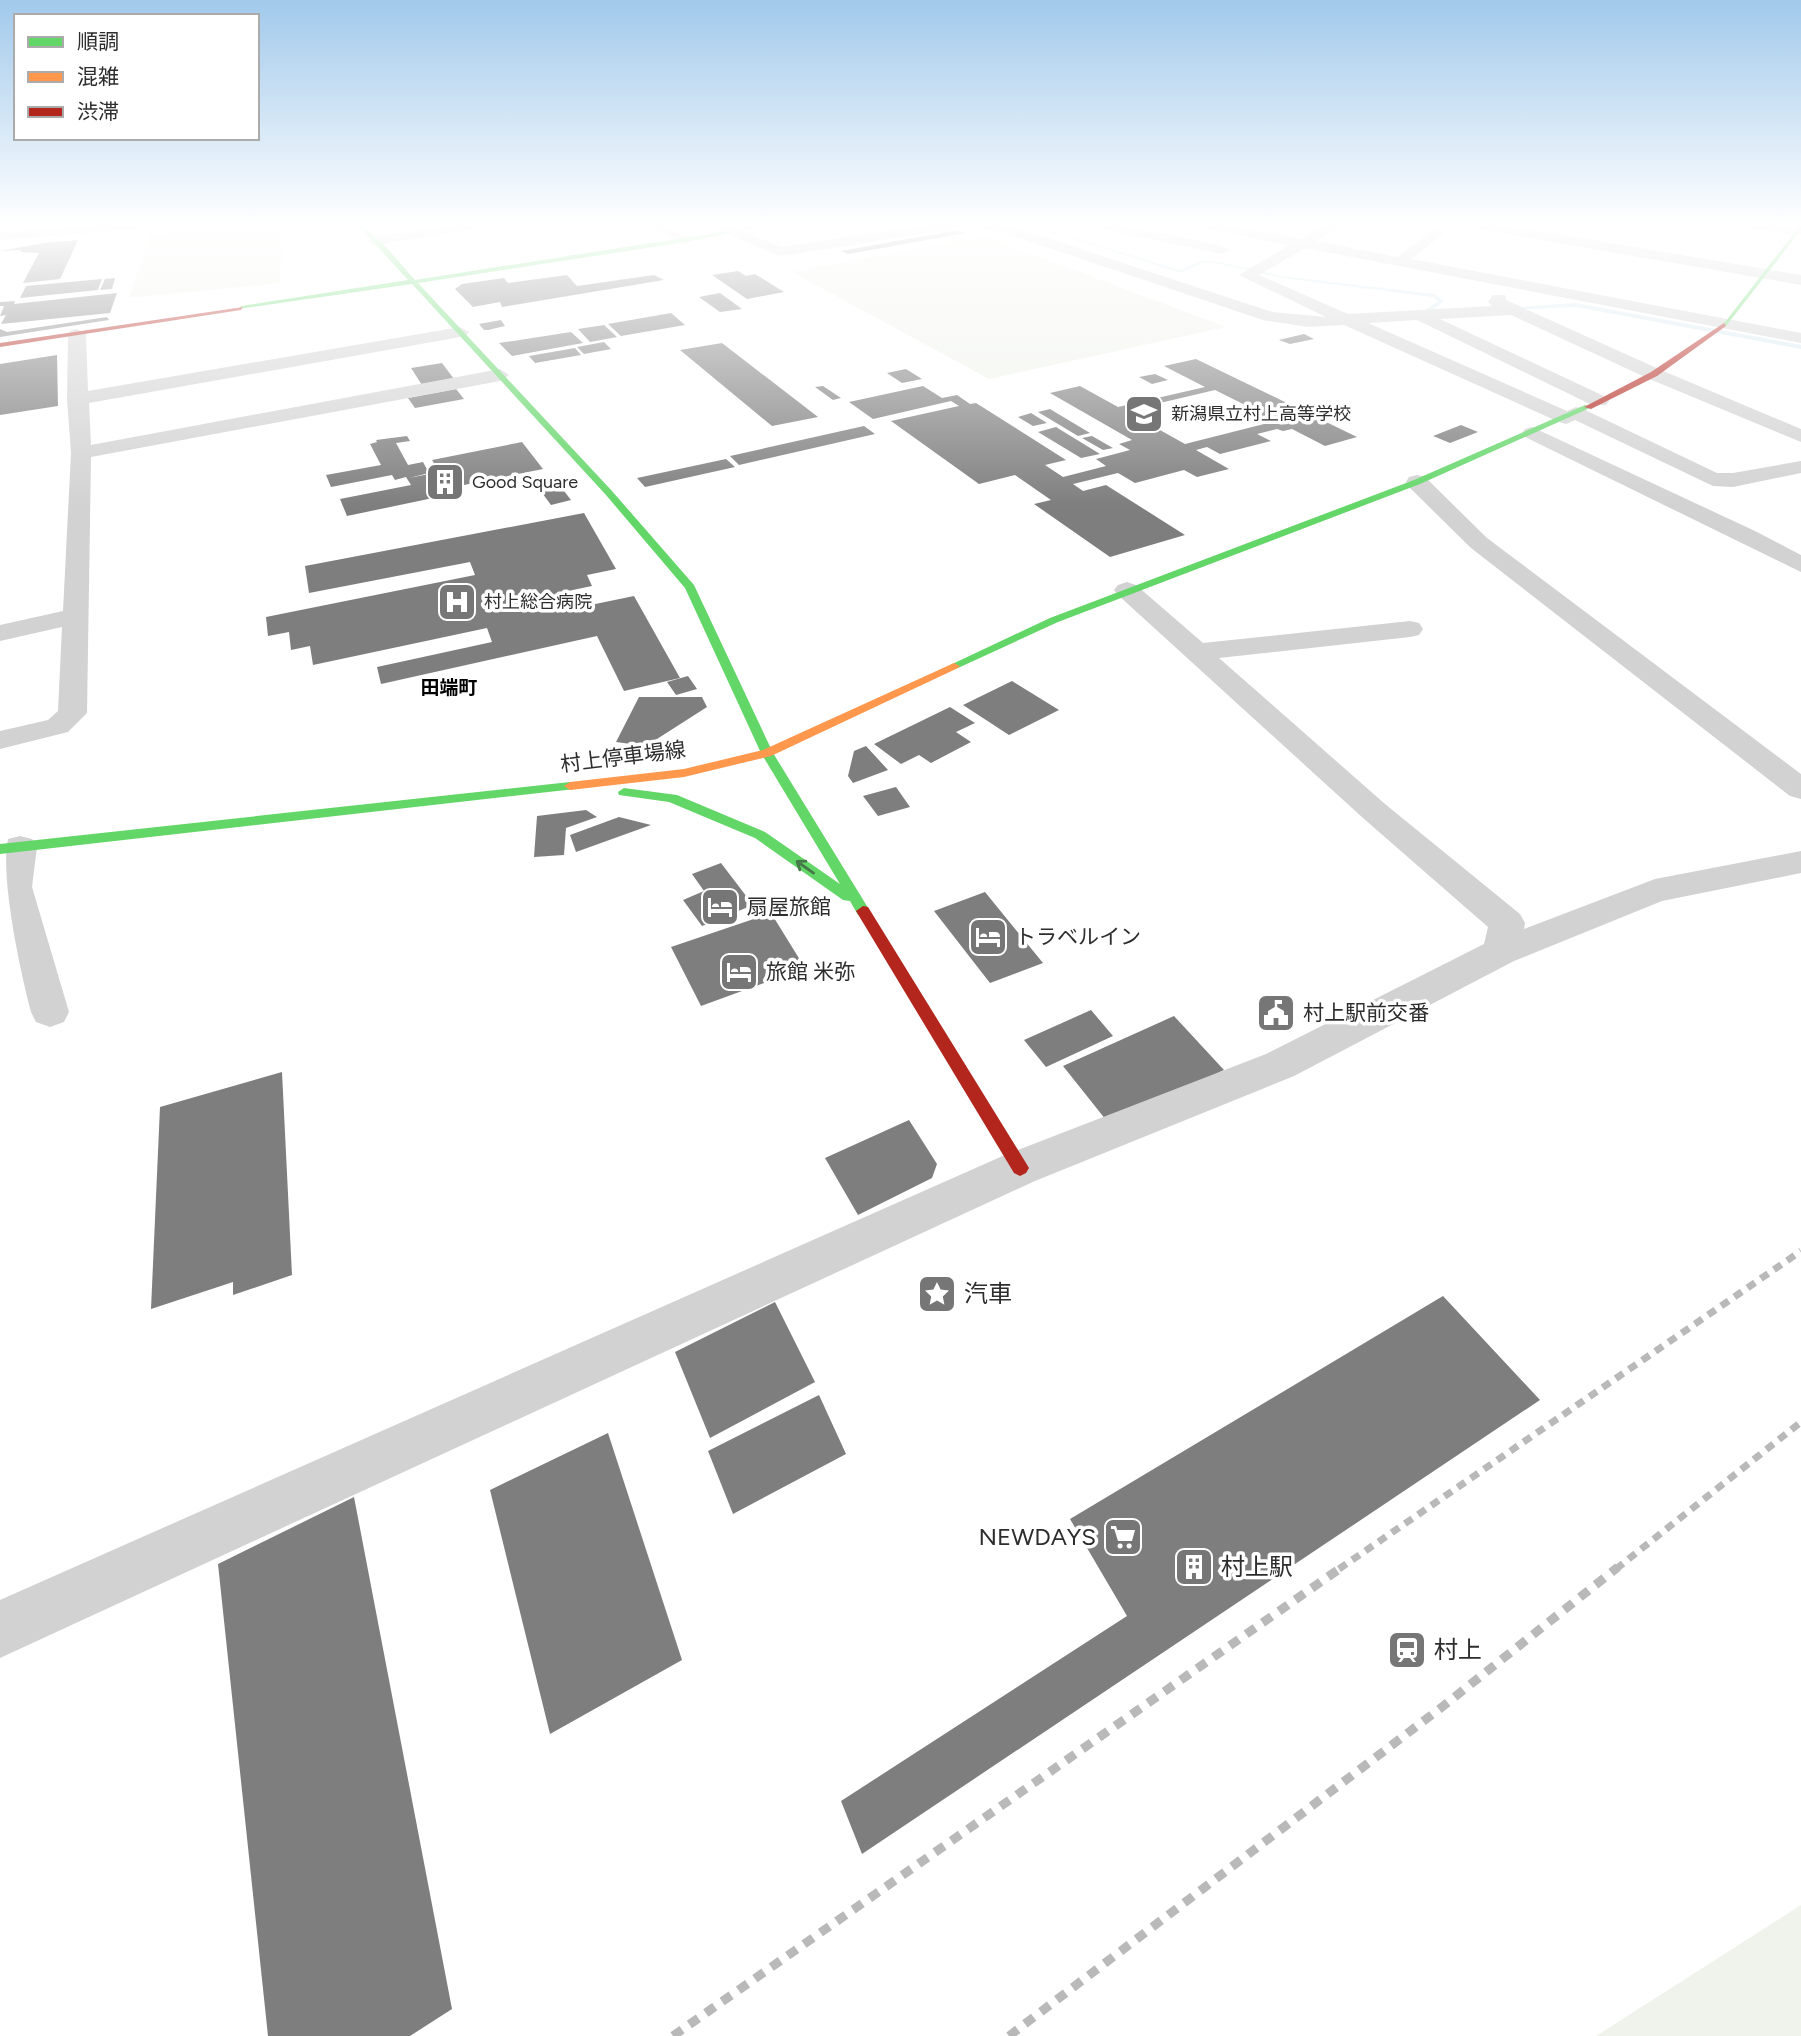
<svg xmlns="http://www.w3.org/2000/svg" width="1801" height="2036" viewBox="0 0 1801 2036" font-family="Figtree,'Noto Sans JP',sans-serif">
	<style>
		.green { fill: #f0f3eb }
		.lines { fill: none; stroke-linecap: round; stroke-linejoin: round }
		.stream { fill: #d8e9f0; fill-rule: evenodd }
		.building { fill: #7e7e7e; fill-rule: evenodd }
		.street { fill: #d2d2d2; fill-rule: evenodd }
		.fast { fill: #63d668; fill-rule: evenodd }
		.slow { fill: #ff974d; fill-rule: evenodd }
		.jam { fill: #b3261e; fill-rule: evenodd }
		.rail-far1 { stroke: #b9b9b9; stroke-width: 7; stroke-dasharray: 9 7; stroke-linecap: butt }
		.rail { stroke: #b9b9b9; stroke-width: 9; stroke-dasharray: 11 9; stroke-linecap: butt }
		.oneway { stroke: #457948 }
		.labels { text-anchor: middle; stroke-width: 7; stroke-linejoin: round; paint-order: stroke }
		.far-poi-label { font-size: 18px; fill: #2d2d2d; stroke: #fff; text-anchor: start }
		.far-neighbourhood-label { font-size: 19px; font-weight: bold; fill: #000; stroke: #fff }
		.street-label { font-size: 21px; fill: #2d2d2d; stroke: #fff }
		.poi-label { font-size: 21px; fill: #2d2d2d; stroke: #fff; text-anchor: start }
		.near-poi-label { font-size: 24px; fill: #2d2d2d; stroke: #fff; text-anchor: start }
	</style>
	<rect width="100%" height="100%" fill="#fff"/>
	<path class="green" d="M282 222 280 283 129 298 150 234Z
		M984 236 1226 327 989 379 792 272Z
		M1801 1905V2036H1596Z"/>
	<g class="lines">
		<path class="stream" d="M1018 222H1024L1180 270 1201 261H1215L1282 276 1434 294 1444 301 1434 309 1448 312 1445 314 1427 311V309L1438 301 1433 297 1282 278 1215 263H1204L1180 273Z
			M1576 303 1801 345V349L1576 307 1505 310 1502 308Z"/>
	</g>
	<path class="building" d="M958 230 966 233 848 254 841 251Z
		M78 240 60 279 23 283 39 253 20 252 21 250 0 251 44 243Z
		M738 271 746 276 755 274 784 292 747 299 712 275Z
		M567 275 577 286 654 275 664 280 502 307 500 302 473 307 455 289 462 284 504 278 508 283Z
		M115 278 112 289 100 290 105 279Z
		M102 279 98 290 20 298 26 286Z
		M117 293 110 313 1 324 6 315 0 316 4 306H0V302L15 301 14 304Z
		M720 293 742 309 720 312 699 297Z
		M671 313 685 325 621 336 608 324Z
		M107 317 109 320 0 337V329L7 332Z
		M501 320 505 326 488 330H484L479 324Z
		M604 325 617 337 590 342 578 329Z
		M571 332 583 343 512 356 499 343Z
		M1304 334 1314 339 1290 344 1279 340Z
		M604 342 611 349 584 354 577 347Z
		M722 343 818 417 772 426 680 350Z
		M575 348 581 355 535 363 529 356Z
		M57 355 58 406 0 415V364Z
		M1196 359 1357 437 1325 446 1292 429 1283 431 1277 429 1257 434 1271 441 1220 454 1207 447 1196 450 1229 469 1197 477 1184 470 1135 483 1118 473 1073 484 1083 491 1106 485 1185 535 1110 557 1034 504 1051 500 1015 475 979 484 891 421 959 406 951 401 873 419 849 402 923 386 942 398 957 395 970 404 976 403 1066 460 1045 465 1063 477 1106 466 1096 459 1130 450 1119 444 1132 440 1050 393 1080 386 1118 407 1205 387 1164 366ZM1215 390 1259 412 1250 414 1268 423 1185 444 1126 411Z
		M442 363 454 379 422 385 411 368Z
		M906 369 922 379 902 383 887 373Z
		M1155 374 1168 380 1152 384 1139 377Z
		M823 386 841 398 833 400 815 387Z
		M456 389 464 399 415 408 408 398Z
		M1050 409 1090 433 1078 436 1038 412Z
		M1031 413 1047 423 1033 426 1018 417Z
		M1461 425 1478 432 1450 443 1433 436Z
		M864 426 875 434 739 465 730 456Z
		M1056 427 1100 454 1081 458 1038 432Z
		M407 436 410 441 396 443 408 465 423 462 429 473 409 478 439 472 432 460 522 442 543 469 454 487 457 493 347 516 340 499 411 485 406 477 395 480 392 475 331 487 326 475 381 465 370 444 377 442 376 440Z
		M1092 436 1113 448 1103 450 1082 438Z
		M726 459 735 467 645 487 637 478Z
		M554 478 571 500 551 505 534 482Z
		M584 513 616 569 587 575 592 586 568 591 576 608 634 596 680 678 624 691 597 636 381 684 377 667 492 642 487 628 313 665 310 646 291 650 289 632 268 636 266 617 475 575 470 562 309 593 305 566Z
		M688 676 697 689 676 695 667 682Z
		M1012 681 1059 710 1009 735 963 705Z
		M639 697H702L707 707 646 746 616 742Z
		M950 707 975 723 956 732 971 742 931 763 919 755 901 764 874 744Z
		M866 746 888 770 853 783 848 776 854 751Z
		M896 787 910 807 878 816 863 796Z
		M586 810 597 817 566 828 564 855 534 857 537 816Z
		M619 817 651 825 576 852 570 835Z
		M721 863 753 905 702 926 683 900 704 891 692 874Z
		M985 892 1043 963 990 983 934 911Z
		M771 913 805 968 701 1006 671 947Z
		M1091 1010 1113 1036 1046 1067 1024 1040Z
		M1174 1016 1224 1070 1110 1125 1063 1066Z
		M282 1072 292 1275 233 1295V1282L151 1309 160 1107Z
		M909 1120 937 1164 932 1178 858 1215 825 1158Z
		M1443 1296 1540 1400 862 1854 841 1801 1127 1616 1070 1519Z
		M775 1302 815 1382 710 1438 675 1352Z
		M819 1395 846 1454 733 1514 708 1451Z
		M608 1433 682 1660 550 1734 490 1490Z
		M354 1497 452 2009 410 2036H268L218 1564Z"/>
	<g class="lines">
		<path class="street" d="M124 222H183L176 226 0 240V232Z
			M469 222H502L495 226 375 245 368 241 375 237Z
			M640 222H658L693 240 686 244 681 243Z
			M700 222H719L781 247 946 222H991L1014 227 1272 312 1326 317 1239 275 1289 245 1191 226 1184 222H1213L1301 239 1330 222H1347L1316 241 1397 257 1438 227 1443 228V234L1411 259 1801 333V343L1305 248 1259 275 1348 314 1492 306 1488 302 1493 295H1505L1506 300 1661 370 1801 429V442L1647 378 1511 315 1440 319 1606 397 1609 401 1606 405H1592L1417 320 1368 323 1567 411 1576 407 1583 409 1717 473H1733L1801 461V473L1733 487 1713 486 1575 420 1566 424 1559 422 1344 325 1308 327 1263 320 1005 233 972 226 780 256Z
			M1080 222H1107L1223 246 1230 250 1223 254 1087 226Z
			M1454 222H1485L1801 275V285L1461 226Z
			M1725 222H1759L1797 228 1801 229V235L1732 226Z
			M460 327 469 332 466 336 89 403 91 445 500 369 509 375 500 381 91 457 87 713 68 732 0 749V731L48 720 58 711 62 627 0 641V625L63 611 71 453 67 399 68 334 71 330 77 329 86 334 88 391Z
			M1532 427 1755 531 1801 555V572L1525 437 1522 433 1525 429Z
			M1417 475 1425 477 1487 538 1801 774V799L1790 796 1471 548 1409 487 1406 482 1409 477Z
			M1127 582 1136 585 1203 643 1410 621 1419 623 1423 629 1419 635 1410 637 1219 658 1385 804 1520 914 1525 923 1524 929 1655 879 1801 851V873L1662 901 1514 961 1294 1076 1035 1181 0 1658V1600L1005 1155 1266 1054 1484 944 1488 927 1363 818 1118 595 1114 590 1118 585Z
			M20 836 32 839 37 847 32 887 69 1012 64 1022 50 1027 36 1022 31 1012C20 970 0 877 8 839Z"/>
		<path class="fast" d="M350 222C369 222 401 265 415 280L784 222 686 242 418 283 612 491 694 585 773 753 870 911 868 915H858L850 901 843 900 755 838 669 802 619 795 618 792 624 788 677 795 765 832 840 884 761 753 685 588 606 495 412 284 239 309 241 306 408 280 364 232Z
			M1801 224V230L1726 326H1722Z
			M1585 405 1592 407 1420 484 1058 622 958 668 948 666 1050 618 1414 480Z
			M570 782 576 786 575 789 0 854V844Z"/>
		<path class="slow" d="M954 663 960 666 958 668 771 756 684 777 570 790 564 786 570 782 684 769 763 750Z"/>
		<path class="jam" d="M243 307 241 310 0 347V343Z
			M1724 323 1726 326 1657 376 1591 409 1584 407 1651 372Z
			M863 906 868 907 1026 1163 1029 1168 1026 1173 1020 1176 1014 1173 856 911Z"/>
		<path class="rail-far1" d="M1339 1569 1801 1251
			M1616 1569 1801 1422"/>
		<path class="rail" d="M673 2036 1342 1567
			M1009 2036 1442 1707 1618 1567"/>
	</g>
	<defs><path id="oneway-shaft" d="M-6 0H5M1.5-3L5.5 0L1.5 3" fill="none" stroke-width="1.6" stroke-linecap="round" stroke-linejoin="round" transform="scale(1.75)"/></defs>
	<use class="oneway" href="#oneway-shaft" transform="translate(805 867) rotate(-145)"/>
	<linearGradient id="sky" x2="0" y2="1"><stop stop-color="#a1c9eb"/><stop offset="0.44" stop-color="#fff"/><stop offset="1" stop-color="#fff" stop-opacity="0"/></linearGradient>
	<rect width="1801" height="507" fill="url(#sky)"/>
	<defs>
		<symbol id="school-square" viewBox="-11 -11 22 22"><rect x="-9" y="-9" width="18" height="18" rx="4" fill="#767676" stroke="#fff"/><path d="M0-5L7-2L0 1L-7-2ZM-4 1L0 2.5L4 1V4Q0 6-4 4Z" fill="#fff"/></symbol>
		<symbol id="building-square" viewBox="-11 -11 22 22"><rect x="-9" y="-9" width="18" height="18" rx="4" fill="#767676" stroke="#fff"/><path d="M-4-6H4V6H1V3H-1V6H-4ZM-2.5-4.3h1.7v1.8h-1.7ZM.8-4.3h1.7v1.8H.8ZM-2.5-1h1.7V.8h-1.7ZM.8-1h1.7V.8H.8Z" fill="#fff"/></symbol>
		<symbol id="hospital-square" viewBox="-11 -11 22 22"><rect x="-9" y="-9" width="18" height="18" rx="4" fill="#767676" stroke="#fff"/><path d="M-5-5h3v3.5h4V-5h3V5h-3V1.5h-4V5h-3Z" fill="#fff"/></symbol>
		<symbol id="hotel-square" viewBox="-11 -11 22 22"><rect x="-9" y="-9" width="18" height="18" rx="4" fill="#767676" stroke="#fff"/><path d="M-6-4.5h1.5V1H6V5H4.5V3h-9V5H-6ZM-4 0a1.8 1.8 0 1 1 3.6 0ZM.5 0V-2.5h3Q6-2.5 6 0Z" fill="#fff"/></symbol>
		<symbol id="civic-square" viewBox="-11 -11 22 22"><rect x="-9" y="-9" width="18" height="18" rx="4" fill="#767676" stroke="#fff"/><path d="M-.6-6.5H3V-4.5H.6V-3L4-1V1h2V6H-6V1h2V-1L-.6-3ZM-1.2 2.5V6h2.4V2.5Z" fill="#fff"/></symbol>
		<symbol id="sight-square" viewBox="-11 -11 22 22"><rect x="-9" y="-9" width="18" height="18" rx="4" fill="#767676" stroke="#fff"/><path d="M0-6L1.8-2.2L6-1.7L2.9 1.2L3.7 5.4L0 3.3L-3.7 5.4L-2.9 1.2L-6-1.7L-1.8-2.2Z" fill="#fff"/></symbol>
		<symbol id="supermarket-square" viewBox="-11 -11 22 22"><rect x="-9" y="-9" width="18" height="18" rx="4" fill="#767676" stroke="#fff"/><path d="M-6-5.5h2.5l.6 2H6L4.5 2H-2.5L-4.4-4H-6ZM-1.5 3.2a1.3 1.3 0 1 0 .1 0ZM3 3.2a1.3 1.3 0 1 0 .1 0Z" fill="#fff"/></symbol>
		<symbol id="station-square" viewBox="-11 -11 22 22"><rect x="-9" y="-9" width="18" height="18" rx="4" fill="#767676" stroke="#fff"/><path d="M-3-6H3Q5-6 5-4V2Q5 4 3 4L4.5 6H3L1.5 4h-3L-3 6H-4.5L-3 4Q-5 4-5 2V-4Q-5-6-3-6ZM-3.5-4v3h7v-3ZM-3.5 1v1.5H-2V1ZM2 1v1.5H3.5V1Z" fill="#fff"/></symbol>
	</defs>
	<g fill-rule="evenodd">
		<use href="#school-square" x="1122" y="392" width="44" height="44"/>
		<use href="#building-square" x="423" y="460" width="44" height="44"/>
		<use href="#hospital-square" x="435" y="580" width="44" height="44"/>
		<use href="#hotel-square" x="698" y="885" width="44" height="44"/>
		<use href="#hotel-square" x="966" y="915" width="44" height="44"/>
		<use href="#hotel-square" x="717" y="950" width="44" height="44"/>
		<use href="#civic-square" x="1254" y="991" width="44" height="44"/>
		<use href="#sight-square" x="915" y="1272" width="44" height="44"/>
		<use href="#supermarket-square" x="1101" y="1515" width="44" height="44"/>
		<use href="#building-square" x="1172" y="1545" width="44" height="44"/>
		<use href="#station-square" x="1385" y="1628" width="44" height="44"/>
	</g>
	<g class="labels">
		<g class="far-poi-label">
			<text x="1171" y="420">新潟県立村上高等学校</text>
			<text x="472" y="488">Good Square</text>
			<text x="484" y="608">村上総合病院</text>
		</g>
		<g class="far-neighbourhood-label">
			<text x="449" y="694">田端町</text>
		</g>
		<g class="street-label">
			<text transform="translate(623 757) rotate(-7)" y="7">村上停車場線</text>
		</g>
		<g class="poi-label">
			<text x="747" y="914">扇屋旅館</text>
			<text x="1015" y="944">トラベルイン</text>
			<text x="766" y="979">旅館 米弥</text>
			<text x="1303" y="1020">村上駅前交番</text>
		</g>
		<g class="near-poi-label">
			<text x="964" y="1302">汽車</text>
			<text x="1096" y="1545" text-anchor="end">NEWDAYS</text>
			<text x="1221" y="1575">村上駅</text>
			<text x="1434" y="1658">村上</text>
		</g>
	</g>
	<rect x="14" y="14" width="245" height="126" fill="#ffffff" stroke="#ababab" stroke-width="2"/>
	<rect x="28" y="37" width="35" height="10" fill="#63d668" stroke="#ababab" stroke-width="2"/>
	<text x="77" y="49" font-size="21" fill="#2d2d2d">順調</text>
	<rect x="28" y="72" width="35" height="10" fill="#ff974d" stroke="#ababab" stroke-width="2"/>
	<text x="77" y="84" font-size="21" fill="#2d2d2d">混雑</text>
	<rect x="28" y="107" width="35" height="10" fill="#b3261e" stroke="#ababab" stroke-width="2"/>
	<text x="77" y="119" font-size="21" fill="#2d2d2d">渋滞</text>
</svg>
